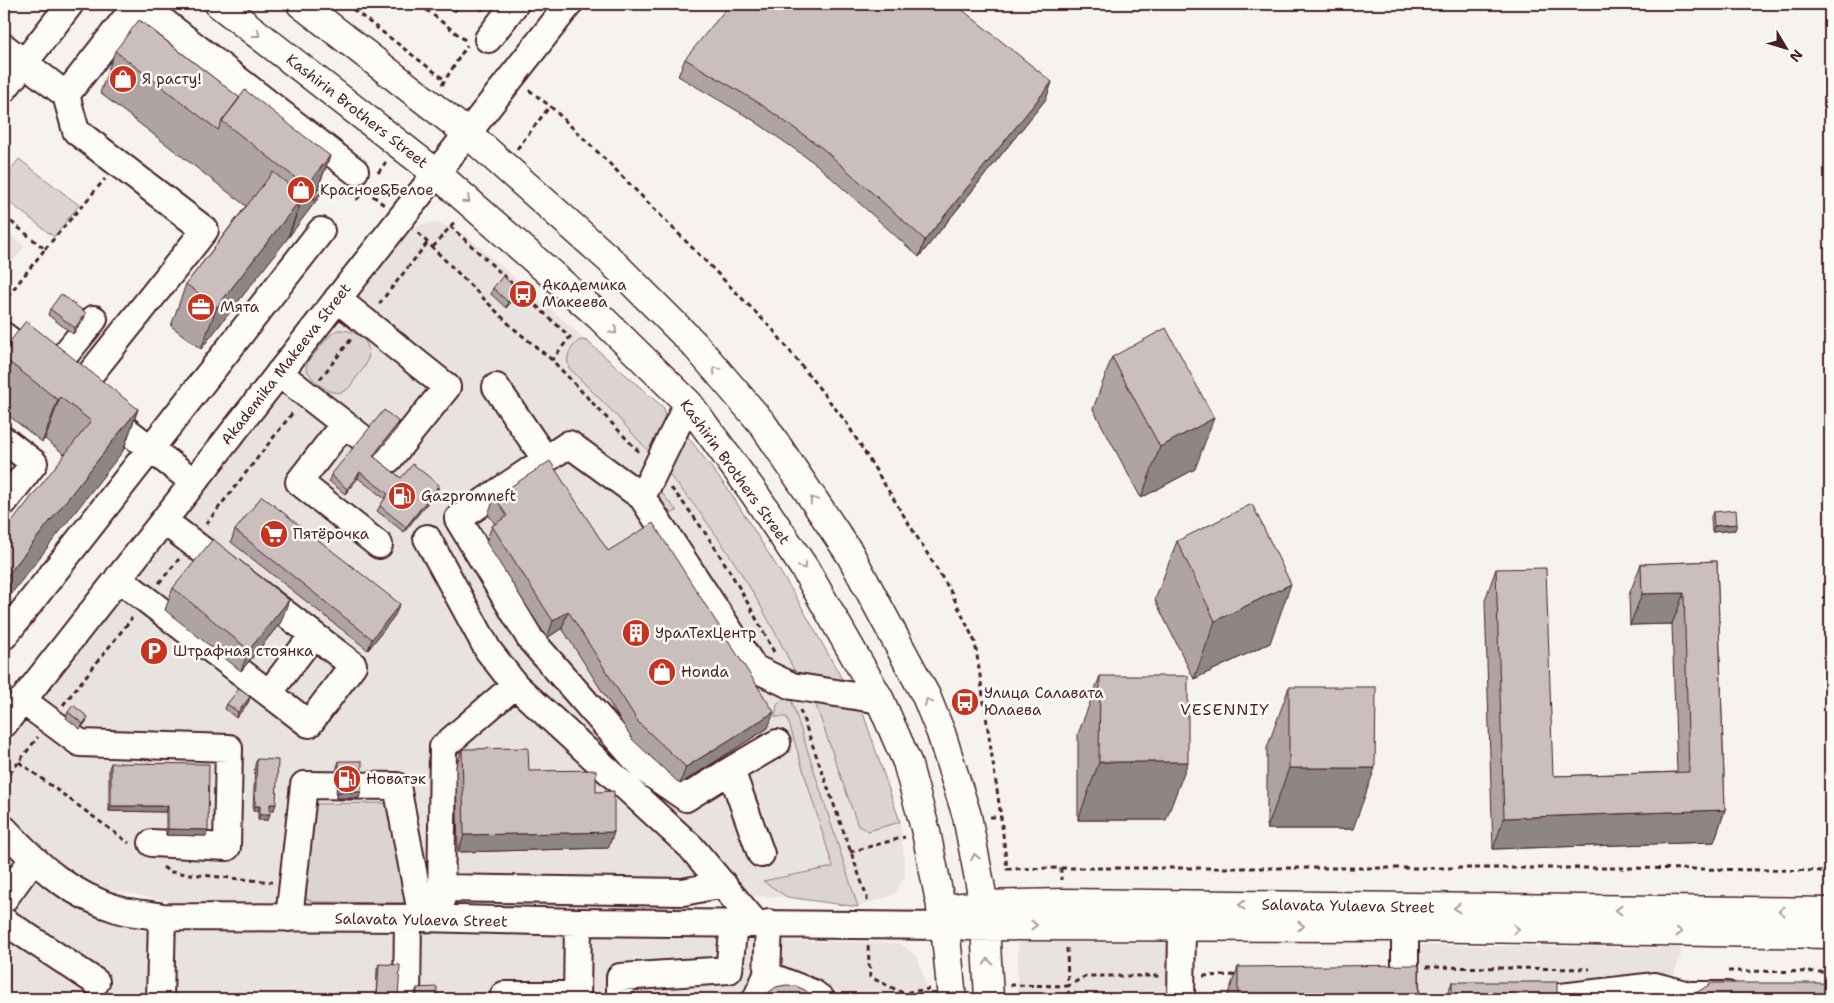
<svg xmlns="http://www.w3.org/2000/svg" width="1834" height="1003" viewBox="0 0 1834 1003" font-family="'Shantell Sans',sans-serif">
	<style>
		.built { fill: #e9e3e0 }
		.green { fill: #dcd4d2; stroke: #937a7e }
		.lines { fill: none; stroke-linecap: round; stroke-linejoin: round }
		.minor-casing { stroke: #4a1f2b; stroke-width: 30 }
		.major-casing { stroke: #4a1f2b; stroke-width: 31 }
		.path { stroke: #4a1f2b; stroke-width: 3; stroke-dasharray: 5 4; stroke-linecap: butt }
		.minor { stroke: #fdfcf7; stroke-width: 26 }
		.major { stroke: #fdfcf7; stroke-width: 28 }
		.wall { fill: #afa4a3; stroke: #4a1f2b }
		.shaded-wall { fill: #8e8685; stroke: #4a1f2b }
		.building { fill: #cbbfbe; stroke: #4a1f2b }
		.oneway { stroke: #ac999b }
		.labels { text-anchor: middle; stroke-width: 5; stroke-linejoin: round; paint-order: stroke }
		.poi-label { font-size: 15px; fill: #4a1f2b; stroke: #fdfcf7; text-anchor: start }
		.street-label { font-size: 15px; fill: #4a1f2b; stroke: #fdfcf7 }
		.neighbourhood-label { font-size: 16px; letter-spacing: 1px; fill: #4a1f2b; stroke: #fdfcf7 }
	</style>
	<rect width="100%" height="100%" fill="#f6f3ef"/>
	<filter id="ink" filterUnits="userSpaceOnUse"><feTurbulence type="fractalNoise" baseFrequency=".02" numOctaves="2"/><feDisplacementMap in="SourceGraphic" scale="10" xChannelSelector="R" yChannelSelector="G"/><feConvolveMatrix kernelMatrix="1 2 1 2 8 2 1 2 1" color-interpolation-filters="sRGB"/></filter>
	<g filter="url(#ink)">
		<path class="built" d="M437 222 466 235 664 408 730 492 796 597 899 815 902 836 905 876 895 894 858 907 787 897 690 895V912L172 902 107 889 72 873 44 854 4 811V747L401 237 422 224Z
			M4 229 25 246 4 273Z
			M4 846 35 879 64 900 99 919 132 929 162 933H433L900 943 917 956 923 974 928 999H4Z
			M1018 942 1178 943V999H1017Z
			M1413 945 1683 948 1667 997 1662 999H1414Z"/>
		<path class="green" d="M19 159 79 205 54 237 4 198V178Z
			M337 330C358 329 377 344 365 366 363 370 359 374 356 378 353 382 350 388 346 390 333 400 311 380 306 368L307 363 328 337Z
			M580 340 587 341 664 408 665 431 653 456 612 411 569 368C565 357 570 347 580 340Z
			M685 433 730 492 796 597 846 686 796 674C761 601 719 531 665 470Z
			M655 485 677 511 665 516 658 515Z
			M811 691 861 707 900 822 868 831 858 826Z
			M785 697 791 699 858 907 787 897 763 881 833 867 787 717H775L777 705Z
			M384 803 388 806 408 900 402 903 313 902 305 898 300 891 312 807 318 804Z"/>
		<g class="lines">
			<defs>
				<path id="minor" d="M141 4 355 171
					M488 39 515 4
					M4 47 66 95 76 131 205 230 76 392
					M4 89 70 4
					M66 95 137 4
					M4 336 39 363
					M51 372 94 319
					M279 373 389 459 447 387 337 299
					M496 387 546 460
					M688 403 642 497 754 668 792 686 880 700
					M101 411 194 482
					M344 424 299 482 379 545
					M4 440 34 463 4 502
					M642 497 569 444 458 519 531 640 644 769 686 798 731 770
					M427 538 488 650 515 685 691 847 756 924
					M118 578 309 724 353 665 164 521
					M4 636 321 231
					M269 693 313 635
					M22 700 80 743 229 748 227 847 152 843
					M4 724 569 4
					M4 829C41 868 68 894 120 910 134 914 149 914 162 917L422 918 578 922 945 926
					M761 854 731 770 777 743
					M441 888 683 892 723 884
					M4 899 33 859
					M441 906 443 747 515 685
					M289 918 304 785 397 786 422 918
					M4 921 96 982
					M769 923 767 975 813 993 821 999
					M1405 927V999
					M504 995H577
					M1561 997 1655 986 1689 995
					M160 999 162 917
					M407 999 408 918
					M577 999 578 922
					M620 999V977L729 970 734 924
					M756 999 767 975
					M1181 999 1182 926
					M1682 999 1689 995H1727"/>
				<path id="major" d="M219 4 436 173 598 315 688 403 754 493 805 569 880 700 907 762 926 832 945 926 952 999
					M301 4 467 133 610 260 694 344 762 423 850 554 926 696 941 733 967 816 984 905 989 999
					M941 909 984 905 1063 903 1830 912
					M966 926 1405 927 1830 934"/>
			</defs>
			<use href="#minor" class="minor-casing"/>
			<use href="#major" class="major-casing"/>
			<path class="path" d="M346 4 445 80
				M419 4 465 40
				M442 85 467 45
				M529 90 550 106 610 164 774 331 846 422 951 592 975 642 1001 817
				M517 149 550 106
				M378 173 386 162
				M366 190 384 205
				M350 193 357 199 363 192
				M4 216 45 249 4 301
				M450 226 570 337 552 360
				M418 233 512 327 552 360 639 452
				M433 247 456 220
				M45 249 105 179
				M379 304 428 242
				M320 379 352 338
				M671 488C713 537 744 595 774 652
				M206 524 294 411
				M159 583 179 559
				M63 705 132 618
				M800 710 867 897V905
				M19 762 129 843
				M4 781 38 737
				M990 817H1001L1007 869 1061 868V880
				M850 852 905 837
				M163 867 170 872 272 882
				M1061 868H1631L1830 871
				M868 946 870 977 903 993 929 989
				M1067 948 1068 986 1086 976H1160
				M1426 967 1590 969
				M1728 971 1830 972
				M1203 976 1237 975
				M1010 985 1068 986 1069 999"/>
			<use href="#minor" class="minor"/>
			<use href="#major" class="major"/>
		</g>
		<path class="wall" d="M445 4H462L455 12Z
			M473 4H487L482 11Z
			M115 51 240 98 330 156 318 188 322 191 319 197 201 349 171 326 186 284 246 206 100 93Z
			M685 59 1052 82 1046 99 919 257 816 164 753 120 678 76Z
			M493 288 518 290 516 296 506 308 491 294Z
			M50 309 84 319 73 334 48 315Z
			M4 349 138 409 123 451 64 454 45 439 42 442 4 412Z
			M1112 357 1195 469 1141 498 1093 409Z
			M399 422 397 428 374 457 401 478 439 485 437 491 404 532 377 511 380 506 385 499 358 478 345 494 329 481 331 475Z
			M495 497 608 551 768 728 680 784 633 740 562 628 547 638 486 542 492 526 495 524 488 514Z
			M1713 512 1735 530 1712 532 1711 517Z
			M235 530 395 615 368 650 231 542Z
			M1177 541 1270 643 1194 679 1155 600Z
			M1717 561 1725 810 1714 842 1493 849 1485 600 1496 569 1553 776 1677 772 1672 624 1630 625 1629 595 1641 564Z
			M173 588 281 622 241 671 165 610Z
			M1100 676 1166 820H1078V734Z
			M1289 687 1353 829H1267V748Z
			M1830 694V733L1829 698Z
			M250 697 248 703 236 718 225 709 227 704Z
			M68 712 86 722 80 729 66 718Z
			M462 749 529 771 596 792 614 832 608 848 458 852 456 766Z
			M257 759 274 810H270L268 820H258V811H253L255 765Z
			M339 761 359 798H336L337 767Z
			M111 763 206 836 166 835V812L109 811V768Z
			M379 964 398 999H376L377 969Z
			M1238 967 1419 999H1226Z
			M1452 982 1557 999H1448V993Z
			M417 988 437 999H415V993Z"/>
		<path class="shaded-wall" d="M458 4H462L455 12Z
			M484 4H487L482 11Z
			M1052 82 1046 99 919 257 925 240Z
			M330 156 313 201 322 191 319 197 288 238 306 186Z
			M303 196 288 238 201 349 217 307Z
			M518 290 516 296 506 308 508 302Z
			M86 313 84 319 73 334 75 328Z
			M60 397 45 439 42 442 58 400Z
			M138 409 123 451 4 603V580Z
			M1214 418 1195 469 1141 498 1160 447Z
			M399 422 397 428 371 461 373 456Z
			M360 472 358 478 345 494 347 489Z
			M439 485 437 491 404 532 406 527Z
			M1737 524 1735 530 1712 532 1714 526Z
			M1291 584 1270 643 1194 679 1215 621Z
			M1684 593 1672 624 1630 625 1642 594Z
			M289 600 281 622 241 671 249 650Z
			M400 604 395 615 368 650 372 639Z
			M568 611 562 628 547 638 553 621Z
			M250 697 248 703 236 718 238 712Z
			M774 712 768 728 680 784 686 767Z
			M88 717 86 722 80 729 83 724Z
			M1099 762H1188L1166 820H1078Z
			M1289 768H1375L1353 829H1267Z
			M338 792H361L359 798H336Z
			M270 804H276L274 810H268Z
			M111 806H168L166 812 109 811Z
			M255 806H260L258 811H253Z
			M1725 810 1714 842 1493 849 1504 818Z
			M260 814H270L268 820H258Z
			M168 829 208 830 206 836 166 835Z
			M614 832 608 848 458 852 464 835Z"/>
		<path class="building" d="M730 4H955L1052 82 925 240 822 148 759 103 685 59Z
			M139 20 240 98 222 121 218 130 115 51Z
			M245 90 330 156 306 186 222 121Z
			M273 172 303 196 217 307 186 284Z
			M318 188 322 191 313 201Z
			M503 276 518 290 508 302 493 288Z
			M61 294 86 313 75 328 50 309Z
			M26 321 138 409 4 580V532L91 421 60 397 58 400 4 358V349Z
			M1166 328 1214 418 1160 447 1112 357Z
			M384 410 399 422 373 456 401 478 413 464 439 485 406 527 380 506 388 494 360 472 347 489 331 475Z
			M550 461 608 551 653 523 774 712 686 767 639 723 568 611 553 621 492 526 507 516 495 497Z
			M262 496 400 604 372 639 235 530Z
			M1252 504 1291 584 1215 621 1177 541Z
			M1736 510 1737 524 1714 526 1713 512Z
			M213 539 289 600 249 650 173 588Z
			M1717 561 1725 810 1504 818 1496 569 1546 568 1553 776 1689 772 1684 593 1642 594 1641 564Z
			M1100 676H1188V762H1099Z
			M1289 687H1376L1375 768H1289Z
			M239 689 250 697 238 712 227 704Z
			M73 705 88 717 83 724 68 712Z
			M528 748 529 771 596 770V792L614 791V832L464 835 462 749Z
			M257 759 278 760 276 804H270V814H260V806H255Z
			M339 761H362L361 792H338Z
			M111 763 209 764 208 830 168 829V806H111Z
			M4 871 7 873 4 877Z
			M379 964 400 965 398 999H377Z
			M1419 965V999H1238V967Z
			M1452 982H1557V999H1452Z
			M1712 983H1830V999H1686Z
			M786 985 796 986 805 990 812 997 813 999H764L768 993 776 987Z
			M437 987V999H417V988Z"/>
		<defs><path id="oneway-chevron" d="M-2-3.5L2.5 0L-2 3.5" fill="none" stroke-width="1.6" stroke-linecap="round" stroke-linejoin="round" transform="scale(1.25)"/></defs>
		<g class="oneway">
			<use href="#oneway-chevron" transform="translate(257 34) rotate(38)"/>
			<use href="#oneway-chevron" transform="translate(467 200) rotate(41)"/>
			<use href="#oneway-chevron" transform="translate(614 331) rotate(44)"/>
			<use href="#oneway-chevron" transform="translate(716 370) rotate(-130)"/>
			<use href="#oneway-chevron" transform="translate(813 500) rotate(-124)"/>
			<use href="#oneway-chevron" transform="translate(803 566) rotate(57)"/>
			<use href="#oneway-chevron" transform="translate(928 702) rotate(-113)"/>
			<use href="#oneway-chevron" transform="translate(975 857) rotate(-101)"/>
			<use href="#oneway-chevron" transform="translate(1242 905) rotate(-179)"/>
			<use href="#oneway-chevron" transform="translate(1457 908) rotate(-179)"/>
			<use href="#oneway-chevron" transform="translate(1619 910) rotate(-179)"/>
			<use href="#oneway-chevron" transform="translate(1782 911) rotate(-180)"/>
			<use href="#oneway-chevron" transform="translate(1034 925)"/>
			<use href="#oneway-chevron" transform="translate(1301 926)"/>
			<use href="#oneway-chevron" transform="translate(1516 929) rotate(1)"/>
			<use href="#oneway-chevron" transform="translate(1679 932) rotate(1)"/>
			<use href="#oneway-chevron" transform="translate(988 962) rotate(-94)"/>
		</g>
	</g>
	<defs>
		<symbol id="shop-disc" viewBox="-11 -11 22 22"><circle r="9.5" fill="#c8321e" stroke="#fdfcf7"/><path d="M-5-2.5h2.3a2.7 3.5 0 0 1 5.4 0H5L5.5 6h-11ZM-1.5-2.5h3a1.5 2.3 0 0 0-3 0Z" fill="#fff"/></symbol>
		<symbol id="bus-disc" viewBox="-11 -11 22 22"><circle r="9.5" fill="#c8321e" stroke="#fdfcf7"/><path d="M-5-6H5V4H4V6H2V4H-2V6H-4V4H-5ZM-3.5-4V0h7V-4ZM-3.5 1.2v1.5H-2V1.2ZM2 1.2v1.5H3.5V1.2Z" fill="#fff"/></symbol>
		<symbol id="office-disc" viewBox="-11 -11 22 22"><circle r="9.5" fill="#c8321e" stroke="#fdfcf7"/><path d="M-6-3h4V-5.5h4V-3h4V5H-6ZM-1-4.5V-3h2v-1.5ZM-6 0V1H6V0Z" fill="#fff"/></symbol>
		<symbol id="fuel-disc" viewBox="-11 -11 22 22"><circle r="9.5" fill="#c8321e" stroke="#fdfcf7"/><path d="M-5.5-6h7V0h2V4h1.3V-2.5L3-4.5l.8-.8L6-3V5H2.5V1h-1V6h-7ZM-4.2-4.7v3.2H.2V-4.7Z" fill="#fff"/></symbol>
		<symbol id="supermarket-disc" viewBox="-11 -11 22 22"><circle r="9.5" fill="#c8321e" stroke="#fdfcf7"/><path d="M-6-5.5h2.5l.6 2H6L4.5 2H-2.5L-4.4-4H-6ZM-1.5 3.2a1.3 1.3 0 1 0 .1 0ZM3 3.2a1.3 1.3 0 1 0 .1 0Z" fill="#fff"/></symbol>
		<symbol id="building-disc" viewBox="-11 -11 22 22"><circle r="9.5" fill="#c8321e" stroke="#fdfcf7"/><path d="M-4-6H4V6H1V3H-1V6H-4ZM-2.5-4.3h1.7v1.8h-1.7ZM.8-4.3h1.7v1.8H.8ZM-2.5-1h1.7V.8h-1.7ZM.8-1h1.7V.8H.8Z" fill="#fff"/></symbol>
		<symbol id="parking-disc" viewBox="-11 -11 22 22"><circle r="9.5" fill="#c8321e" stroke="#fdfcf7"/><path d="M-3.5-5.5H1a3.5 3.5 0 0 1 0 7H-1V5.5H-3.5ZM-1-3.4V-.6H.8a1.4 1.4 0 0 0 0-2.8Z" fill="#fff"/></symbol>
	</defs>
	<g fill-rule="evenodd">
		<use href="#shop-disc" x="107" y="63" width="32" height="32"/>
		<use href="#shop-disc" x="285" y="174" width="32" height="32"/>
		<use href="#bus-disc" x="507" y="278" width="32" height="32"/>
		<use href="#office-disc" x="185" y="291" width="32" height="32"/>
		<use href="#fuel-disc" x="386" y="480" width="32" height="32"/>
		<use href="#supermarket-disc" x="258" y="518" width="32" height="32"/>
		<use href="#building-disc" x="620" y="617" width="32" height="32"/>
		<use href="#parking-disc" x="138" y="635" width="32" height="32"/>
		<use href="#shop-disc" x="646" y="656" width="32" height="32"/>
		<use href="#bus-disc" x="949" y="686" width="32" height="32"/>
		<use href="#fuel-disc" x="331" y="763" width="32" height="32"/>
	</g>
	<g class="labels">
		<g class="poi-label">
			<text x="142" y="84">Я расту!</text>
			<text x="320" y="195">Красное&amp;Белое</text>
			<text x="542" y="290">Академика<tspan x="542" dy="17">Макеева</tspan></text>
			<text x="220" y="312">Мята</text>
			<text x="421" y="501">Gazpromneft</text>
			<text x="293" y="539">Пятёрочка</text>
			<text x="655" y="638">УралТехЦентр</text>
			<text x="173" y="656">Штрафная стоянка</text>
			<text x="681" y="677">Honda</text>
			<text x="984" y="698">Улица Салавата<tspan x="984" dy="17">Юлаева</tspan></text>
			<text x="366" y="784">Новатэк</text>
		</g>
		<g class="street-label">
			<text transform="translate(357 111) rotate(38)" y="5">Kashirin Brothers Street</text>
			<text transform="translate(286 364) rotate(-52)" y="5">Akademika Makeeva Street</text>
			<text transform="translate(735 472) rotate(54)" y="5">Kashirin Brothers Street</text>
			<text transform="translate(1348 906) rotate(1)" y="5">Salavata Yulaeva Street</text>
			<text transform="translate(421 920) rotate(1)" y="5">Salavata Yulaeva Street</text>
		</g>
		<g class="neighbourhood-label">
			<text x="1225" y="715">VESENNIY</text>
		</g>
	</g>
	<rect width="1834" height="1003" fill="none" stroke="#fdfcf7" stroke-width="20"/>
	<rect x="10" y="10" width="1814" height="983" fill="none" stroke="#4a1f2b" stroke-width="2" filter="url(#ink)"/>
	<g transform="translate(1786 48) rotate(128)" stroke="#fdfcf7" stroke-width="4" paint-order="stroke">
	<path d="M0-4L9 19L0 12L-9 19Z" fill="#4a1f2b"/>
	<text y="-8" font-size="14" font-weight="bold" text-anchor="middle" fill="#4a1f2b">N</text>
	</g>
</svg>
